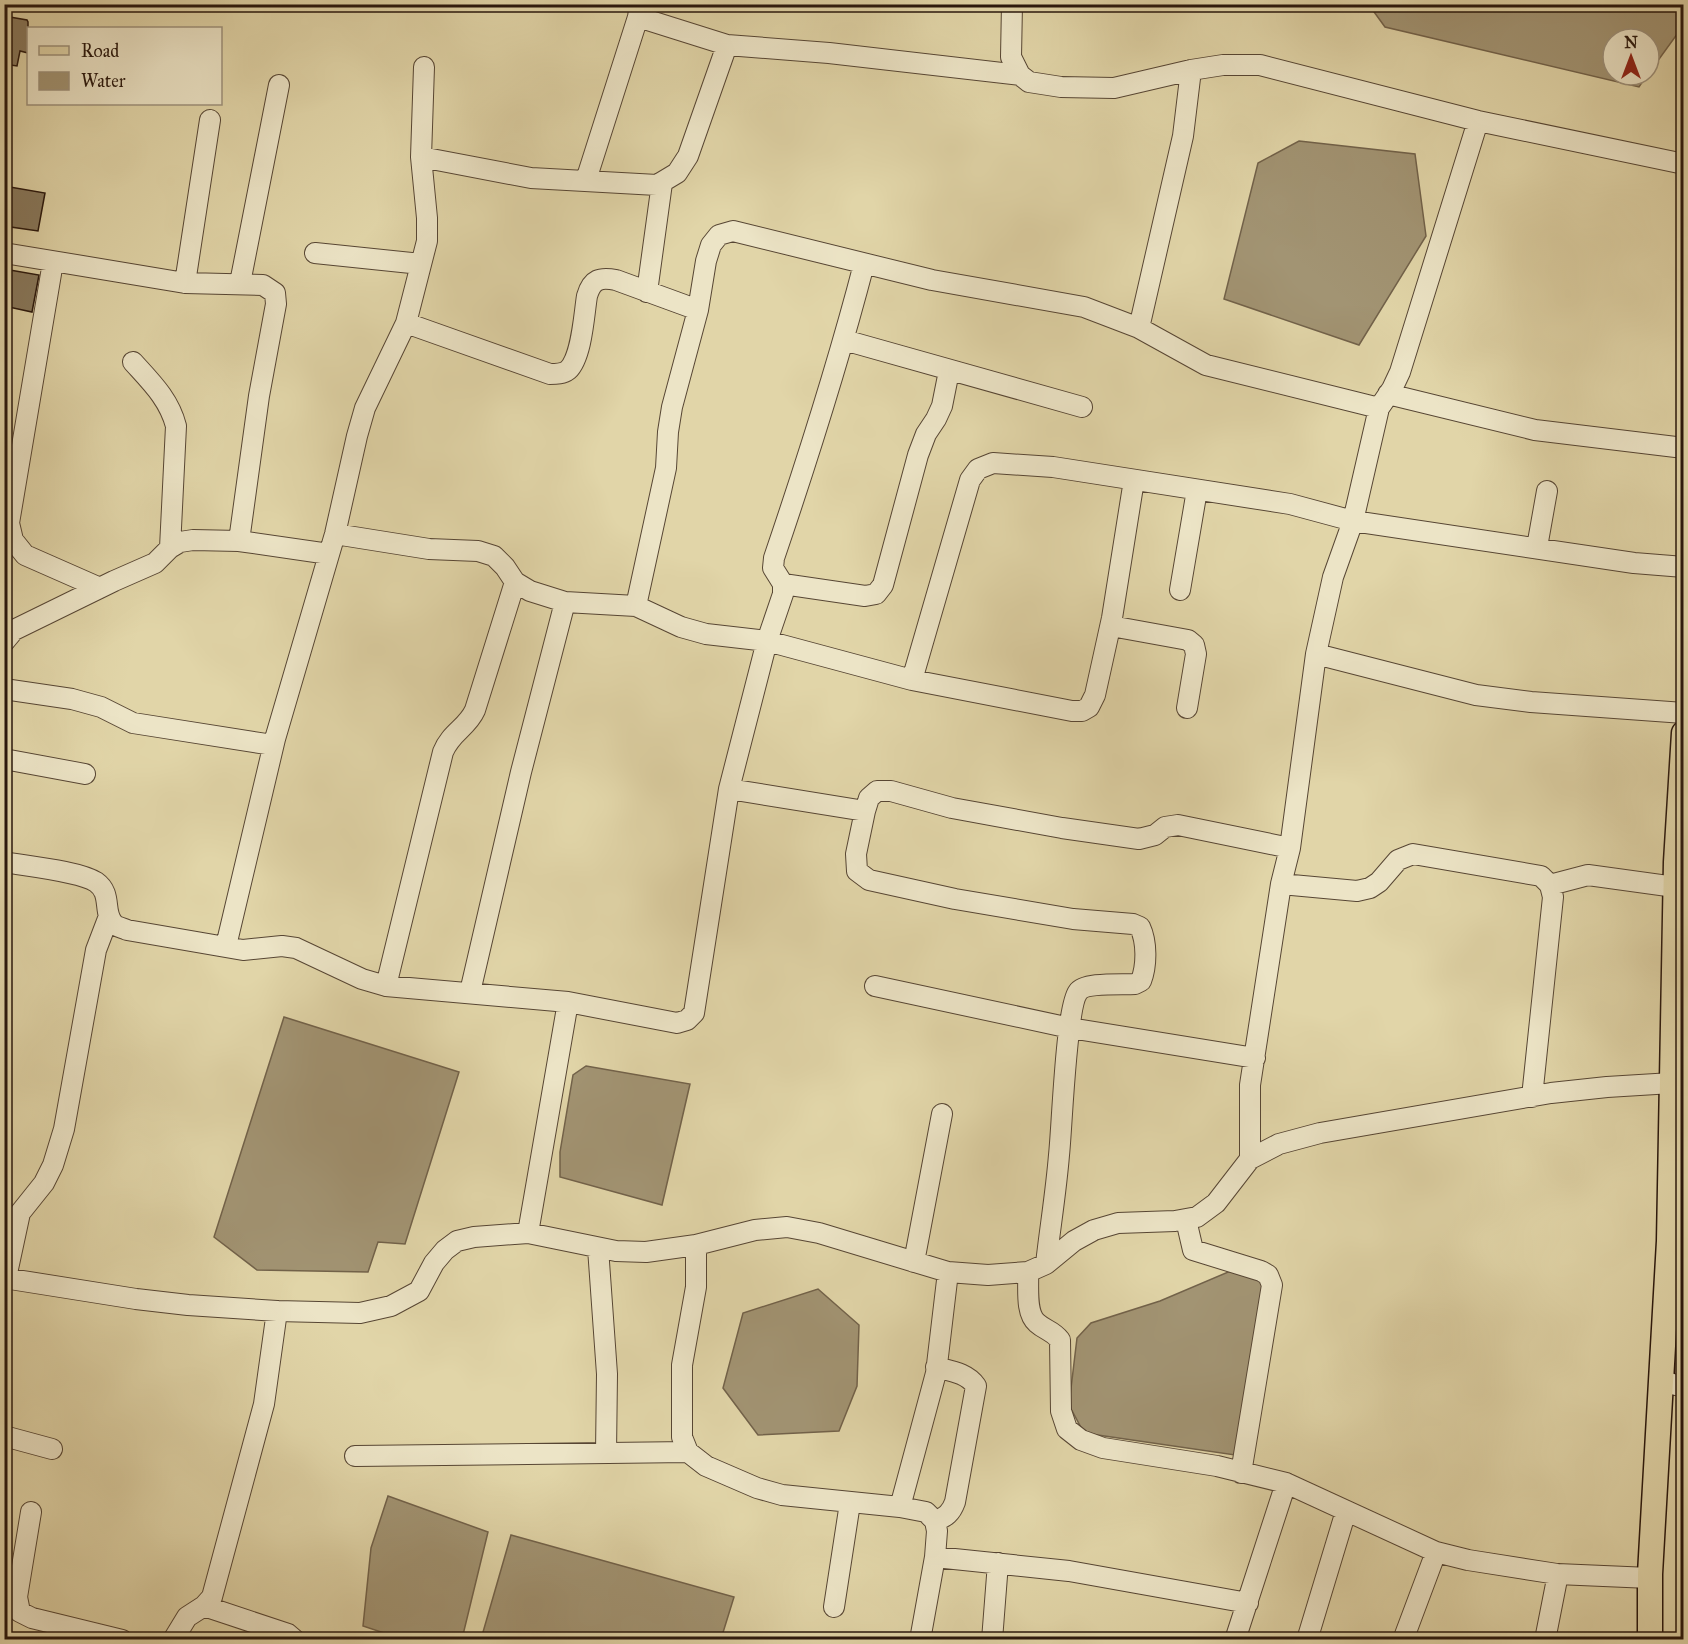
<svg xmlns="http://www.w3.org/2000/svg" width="1688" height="1644" viewBox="0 0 1688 1644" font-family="'IM FELL Great Primer',serif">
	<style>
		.water { fill: #a29473; stroke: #72624a; stroke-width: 1.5 }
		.building { fill: #897a5e; stroke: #29170d; stroke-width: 1.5 }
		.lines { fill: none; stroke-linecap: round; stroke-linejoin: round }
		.minor-casing { stroke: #574634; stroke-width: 22 }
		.major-casing { stroke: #29170d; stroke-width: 27 }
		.minor { stroke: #ece4c6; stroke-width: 20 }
		.major { stroke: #e1d5a8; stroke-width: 24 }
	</style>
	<rect width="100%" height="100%" fill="#e1d5a8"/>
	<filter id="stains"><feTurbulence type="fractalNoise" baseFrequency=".00333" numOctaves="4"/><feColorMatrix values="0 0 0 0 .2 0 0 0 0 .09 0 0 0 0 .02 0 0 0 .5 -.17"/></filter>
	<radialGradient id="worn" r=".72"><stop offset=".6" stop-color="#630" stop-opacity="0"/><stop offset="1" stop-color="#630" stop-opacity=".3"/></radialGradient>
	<path class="water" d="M1369 5H1683V26L1649 73V39H1613V75H1647L1639 87 1385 27Z
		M1299 141 1415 154 1426 236 1359 345 1224 299 1258 163Z
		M284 1017 459 1072 405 1244 378 1242 368 1272 257 1270 214 1237Z
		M586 1066 690 1084 662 1205 560 1177V1152L573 1075Z
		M1240 1267 1265 1281 1235 1455 1084 1433 1069 1405 1077 1338 1091 1323 1160 1301Z
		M818 1289 859 1325 857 1386 839 1431 758 1435 723 1388 743 1313Z
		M388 1496 488 1532 462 1639H402L363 1626 371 1548Z
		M511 1535 734 1597 721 1639H481Z"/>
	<path class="building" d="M4 16 27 20 28 22V53L20 51 17 66 4 64Z
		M4 186 45 193 38 231 4 226Z
		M4 269 39 275 32 312 4 306Z"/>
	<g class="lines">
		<defs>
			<path id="minor" d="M1012 4 1011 57 1020 75 1029 82 1061 87 1114 88 1191 70 1223 65H1260L1478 121 1684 164
				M638 17 727 45 829 53 1020 75
				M421 157 531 178 657 185 677 173 688 156 727 45
				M586 180 638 17 640 4
				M4 253 185 283 263 285 275 293 276 304 259 396 239 541
				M315 253 421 264
				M53 262 9 523 13 540 25 555 100 588
				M185 283 210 120
				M240 283 279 85
				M647 292 662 183
				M406 323 550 374C556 374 563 374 568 370 582 357 584 314 587 296 592 279 600 277 616 280L698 310
				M1139 328 1183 136 1191 70
				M844 340 1082 407
				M133 362C151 382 169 399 176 426L170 548
				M1388 394 1535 430 1684 448
				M335 534 429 549 478 551 494 556 505 567 515 582 530 591 565 602 636 606 681 627 706 634 767 641 912 680 1072 711H1082L1089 707 1095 695 1112 618 1134 480
				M1537 547 1547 491
				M783 584 865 596 876 594 883 585 918 455 926 434 936 419 942 406 949 371
				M1180 590 1197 490
				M636 606 666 468 668 432 672 407 698 310 706 261 711 245 719 235 733 231 932 280 1084 307 1139 328 1206 365 1379 408
				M1111 626 1188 640 1194 645 1196 654 1187 708
				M4 642 14 630 114 581 155 563 170 548 180 542 193 540 239 541 329 554
				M1316 654 1476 695 1531 702 1684 713
				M912 680 970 480 978 469 993 463 1053 467 1290 504 1353 521 1634 563 1684 567
				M4 689 72 699 101 707 133 723 273 745
				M4 759 85 774
				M729 789 865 811
				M4 862C26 866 79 871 96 882 113 894 102 913 114 924 117 927 123 928 127 930L243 950 282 946 296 948 362 979 386 986 568 1002 677 1023 687 1020 694 1013 729 789 767 641 783 594V584L773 568 774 558C807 461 838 364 864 264
				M1281 884 1357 891 1370 888 1379 882 1398 860 1413 854 1541 876 1550 885 1553 897 1532 1097
				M1550 885 1588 875 1675 887
				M226 946 275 739 335 534 357 436 365 408 406 323 427 241V218L421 157 424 67
				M386 986 443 752C451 732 467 728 475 710L515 582
				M875 986 1070 1028 1255 1058
				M470 992 521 772 565 602
				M1250 1159V1085L1281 884 1290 848 1316 654 1333 577 1353 521 1379 408 1392 389 1400 372 1478 121
				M1186 1220 1193 1250 1261 1271 1268 1275 1272 1285 1241 1473
				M528 1233 568 1002
				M696 1245V1287L682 1365V1437L688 1452 706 1466 757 1488 782 1495 900 1507 926 1512 935 1521 937 1531 935 1557 920 1640
				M598 1248 607 1374 606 1453
				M914 1262 942 1114
				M1046 1264C1050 1228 1056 1192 1059 1155 1062 1128 1066 1008 1078 992 1085 982 1122 985 1135 984L1141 981C1147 965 1147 942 1140 927L1133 924 1073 919 955 899 869 880 857 871 856 854 865 811 869 798 877 791H891L952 808 1062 828 1139 839 1155 835 1165 827 1178 825 1290 848
				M1028 1272C1029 1287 1025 1313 1037 1323 1046 1331 1052 1330 1060 1340L1061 1411 1067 1429 1081 1440 1103 1448 1217 1466 1286 1483 1436 1552 1468 1560 1557 1574 1650 1578
				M4 1278 136 1299 188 1305 277 1311 360 1313 391 1306 419 1291 434 1263 445 1250 457 1241 474 1237 528 1233 616 1251 646 1252 696 1245 755 1230 787 1227 819 1233 948 1272 988 1275 1028 1272 1046 1264 1074 1241 1094 1230 1118 1223 1175 1221 1197 1217 1216 1203 1250 1159 1279 1144 1320 1133 1551 1093 1607 1087 1672 1083
				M6 1278 20 1213 44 1183 53 1165 64 1129 96 950 109 916
				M1661 1381 1684 1387
				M4 1436 52 1449
				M355 1456 688 1452
				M900 1507 936 1373 948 1272
				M31 1512 17 1597 20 1612 32 1618 122 1640
				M935 1521C946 1517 951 1513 955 1502L976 1386C967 1373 951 1371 936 1367
				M935 1557 1069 1571 1248 1603
				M204 1606 288 1634 295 1640
				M834 1607 850 1503
				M173 1640 187 1617 204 1606 212 1597 264 1404 277 1311
				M992 1640 998 1563
				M1235 1640 1286 1483
				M1307 1640 1346 1511
				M1403 1640 1436 1552
				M1545 1640 1558 1574"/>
			<path id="major" d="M1650 1640V1574L1669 1241 1676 862 1684 733"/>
		</defs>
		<use href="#minor" class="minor-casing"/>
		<use href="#major" class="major-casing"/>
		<use href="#minor" class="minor"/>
		<use href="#major" class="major"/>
	</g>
	<rect width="1688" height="1644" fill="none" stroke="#e1d5a8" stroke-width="24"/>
	<rect x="6" y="6" width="1676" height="1632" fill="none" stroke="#29170d" stroke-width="3"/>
	<rect x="12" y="12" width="1664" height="1620" fill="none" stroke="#29170d" stroke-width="1.5"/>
	<rect x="27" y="27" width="195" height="78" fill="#ece4c6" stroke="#9e927c" stroke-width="1.5"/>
	<rect x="39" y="46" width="30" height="9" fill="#e1d5a8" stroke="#9e927c" stroke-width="1.5"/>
	<text x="81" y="57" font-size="18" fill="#29170d">Road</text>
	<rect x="39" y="72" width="30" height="18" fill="#a29473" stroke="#9e927c" stroke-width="1.5"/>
	<text x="81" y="87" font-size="18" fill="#29170d">Water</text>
	<g transform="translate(1631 57)"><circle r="28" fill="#ece4c6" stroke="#9e927c" stroke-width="1.5"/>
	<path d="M0-4.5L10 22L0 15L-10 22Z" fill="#8f2418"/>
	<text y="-9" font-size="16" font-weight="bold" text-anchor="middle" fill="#29170d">N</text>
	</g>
	<rect width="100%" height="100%" filter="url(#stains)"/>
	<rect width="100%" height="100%" fill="url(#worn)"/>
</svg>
